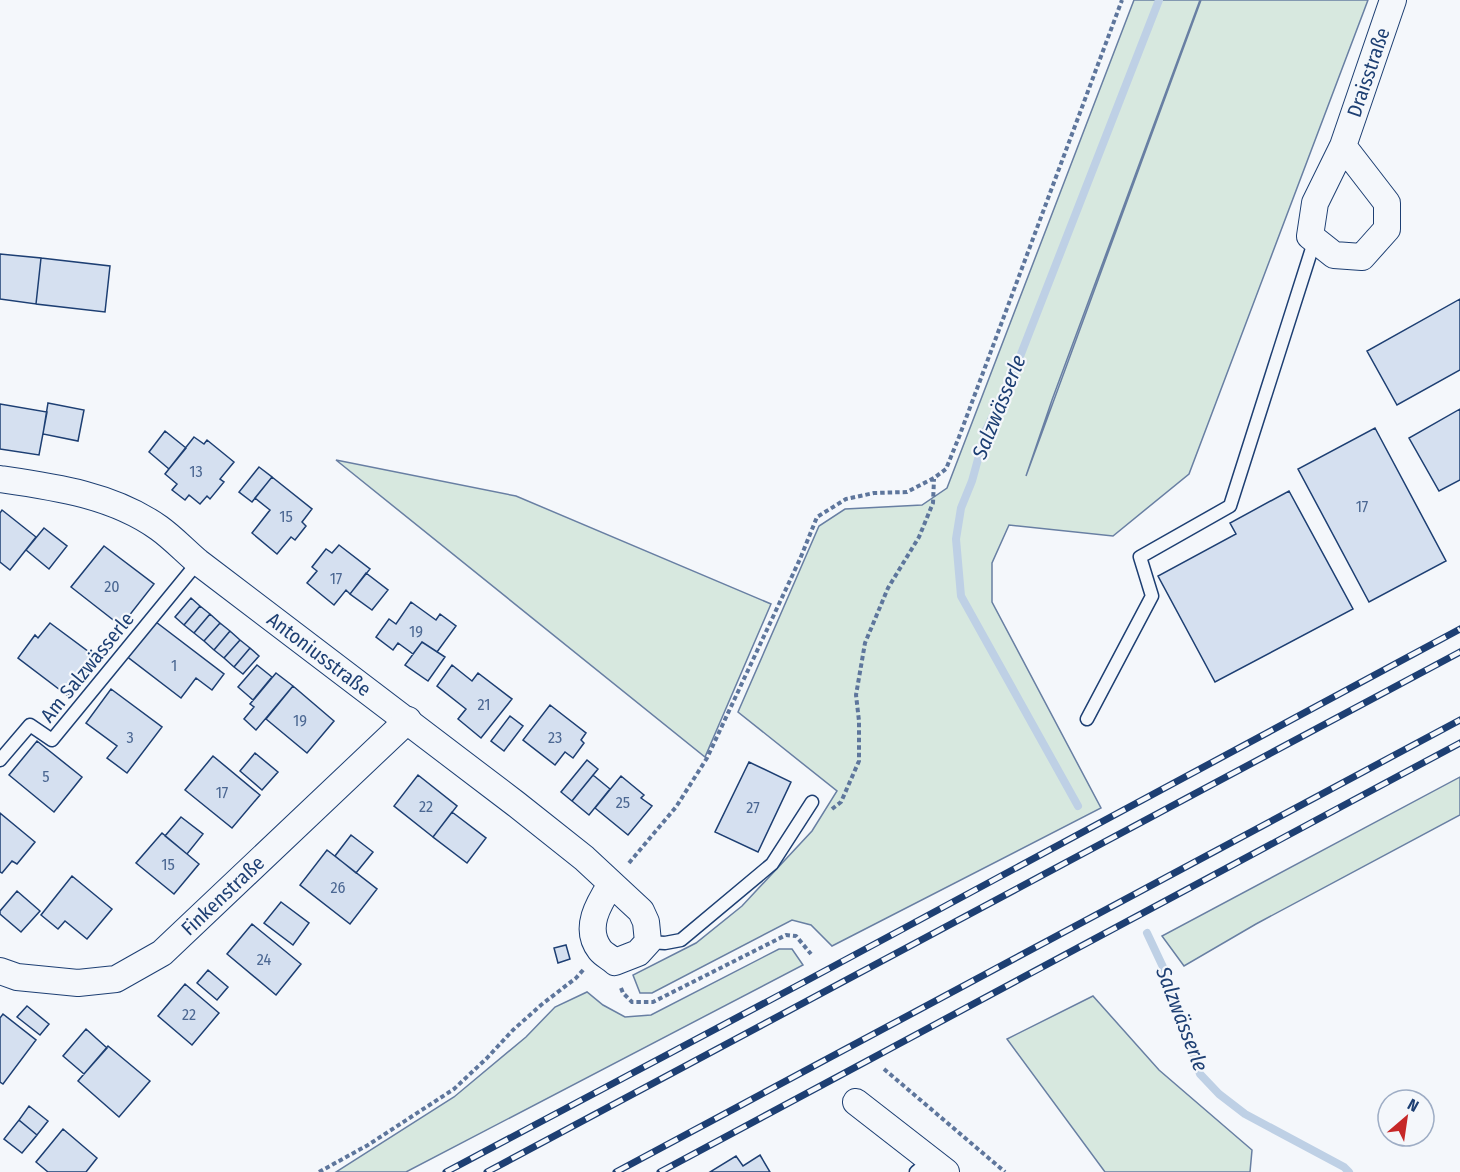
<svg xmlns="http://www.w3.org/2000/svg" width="1460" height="1172" viewBox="0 0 1460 1172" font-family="'Fira Sans Condensed',sans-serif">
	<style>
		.green { fill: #d7e8df; stroke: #687fa3; stroke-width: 1.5 }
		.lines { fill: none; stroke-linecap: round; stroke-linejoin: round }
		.stream { stroke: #bed0e5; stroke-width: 8 }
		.building { fill: #d5e0f0; stroke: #1d3f73; stroke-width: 1.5 }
		.service-casing { stroke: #1d3f73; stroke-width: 15 }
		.minor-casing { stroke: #1d3f73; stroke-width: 28 }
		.path { stroke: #5e769c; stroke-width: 4; stroke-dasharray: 4.5 3; stroke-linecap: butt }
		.service { stroke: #f4f7fb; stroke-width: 12 }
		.minor { stroke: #f4f7fb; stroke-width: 26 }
		.rail-casing { stroke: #1d3f73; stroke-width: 7 }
		.rail { stroke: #f4f7fb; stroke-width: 4.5; stroke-dasharray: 14; stroke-linecap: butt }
		.labels { text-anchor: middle; stroke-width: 4.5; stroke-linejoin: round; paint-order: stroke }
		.number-label { font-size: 16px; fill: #4b6792 }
		.street-label { font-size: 20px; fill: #1d3f73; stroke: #f4f7fb }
		.water-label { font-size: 21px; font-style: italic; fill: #1d3f73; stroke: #f4f7fb }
	</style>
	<rect width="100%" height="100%" fill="#f4f7fb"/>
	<path class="green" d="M1134 0H1200L1052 400 1026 476 1201 0H1368L1189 474 1113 536 1009 525 992 563V602L1101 808 832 946 811 925 792 920 652 993H640L633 975 696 943 742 906 812 831 837 791 738 712 819 526 845 509 922 505 947 488Z
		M336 460 516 496 771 604 705 757Z
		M1460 777V815L1256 924 1184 966 1162 936Z
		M779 949H792L803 965 406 1172H336L454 1097 526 1037 555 1007 587 992 603 1005 625 1017 651 1015Z
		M1093 996 1159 1070 1252 1150 1250 1172H1105L1007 1039Z"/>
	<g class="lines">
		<path class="stream" d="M1078 806 961 596 956 539 961 508 972 481 986 430 1012 377 1159 0
			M1147 933 1163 967 1200 1074 1219 1094 1245 1114 1344 1167 1349 1172"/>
	</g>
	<path class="building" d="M0 254 41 258 36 304 0 299Z
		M41 258 110 266 105 312 36 304Z
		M1460 299V370L1397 405 1367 351Z
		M48 403 84 410 78 441 43 434Z
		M0 404 47 412 39 455 0 449Z
		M1460 409V480L1439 491 1409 438Z
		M1375 428 1446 561 1369 602 1298 469Z
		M165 431 186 448 169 469 149 452Z
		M194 437 204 444 207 440 234 462 220 479 224 482 210 499 207 496 200 504 189 495 185 500 172 490 177 484 165 474Z
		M259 467 272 477 252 502 239 492Z
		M272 477 312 509 302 522 306 526 295 540 291 537 277 554 252 533 270 510 255 498Z
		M1289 491 1353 609 1215 682 1158 576 1236 534 1230 523Z
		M2 510 36 537 10 570 0 562V513Z
		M44 528 67 546 49 569 26 550Z
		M339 545 370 569 350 594 346 590 334 605 307 583 317 571 312 567 326 549 332 553Z
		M104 546 154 584 121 626 71 587Z
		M366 573 388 590 372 610 350 594Z
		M191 598 200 606 184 625 175 617Z
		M411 602 436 620 440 614 456 626 437 652 422 642 413 654 398 643 393 650 376 637 389 619 396 624Z
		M200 606 210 614 194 633 184 625Z
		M210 614 220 623 204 641 194 633Z
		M152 619 224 674 212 690 196 678 181 698 125 655Z
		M50 623 97 658 68 696 18 658 35 635 38 638Z
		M220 623 230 631 214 650 204 641Z
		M230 631 240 640 224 658 214 650Z
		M240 640 250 648 234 667 224 658Z
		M422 642 445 657 428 681 405 665Z
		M250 648 259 656 243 674 234 667Z
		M257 665 272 677 253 700 238 687Z
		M452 665 472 681 478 673 512 699 481 738 458 719 466 709 437 686Z
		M276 673 293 686 256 730 244 719 254 707 250 704Z
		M293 686 334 721 307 753 266 719Z
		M111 689 162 727 127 773 107 758 117 746 86 723Z
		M550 705 586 733 581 740 584 743 573 758 565 752 555 765 523 740Z
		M510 716 523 726 504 751 491 741Z
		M37 741 82 777 54 812 9 775Z
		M255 753 278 772 262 790 240 771Z
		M213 756 260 795 232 828 185 790Z
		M587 760 598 769 572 801 561 792Z
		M749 762 791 782 758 852 715 832Z
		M418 775 457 806 433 837 394 806Z
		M593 775 610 789 589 815 572 801Z
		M621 776 644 795 641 798 652 806 628 835 595 808Z
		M452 812 486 838 467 863 433 837Z
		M0 813 35 842 17 864 12 861 2 873 0 872Z
		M181 817 203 834 187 854 165 836Z
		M162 833 199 864 174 894 136 863Z
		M351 835 373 852 356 873 335 856Z
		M327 850 377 889 350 924 300 885Z
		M72 876 112 909 87 939 65 921 58 929 41 915Z
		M17 891 40 911 21 932 0 914V911Z
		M281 902 309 923 293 945 264 923Z
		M252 924 301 964 276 995 227 954Z
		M566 945 570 959 558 963 554 948Z
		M208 970 228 987 217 1000 197 983Z
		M185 984 219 1013 192 1045 158 1016Z
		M27 1006 49 1024 40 1035 17 1017Z
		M3 1014 36 1040 3 1084 0 1082V1018Z
		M86 1029 107 1048 84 1074 63 1056Z
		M108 1046 150 1081 119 1117 78 1081Z
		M29 1106 48 1121 37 1135 19 1120Z
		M19 1120 37 1135 22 1153 4 1139Z
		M63 1129 97 1158 86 1172H48L36 1162Z
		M760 1155 770 1172H710L736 1156 743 1166Z"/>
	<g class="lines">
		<defs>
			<path id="service" d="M1087 719 1152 596 1140 557 1230 506 1315 239
				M0 760 30 725 52 740 198 562
				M648 942 665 943 681 940 772 864 812 802
				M916 1172 930 1160"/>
			<g id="minor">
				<path id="s1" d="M1343 146 1387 203V229L1362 257 1334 255 1310 236 1315 203 1343 146 1393 0"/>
				<path id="s2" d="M0 479C55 487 113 495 159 528 173 538 185 551 198 562L516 804 584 858 641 911 646 922 648 942 638 953 615 962C611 958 604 955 600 950 583 928 599 903 611 884"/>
				<path id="s3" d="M0 971 17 977 78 983 116 979 162 953 408 720"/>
				<path d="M856 1102 946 1172"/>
			</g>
		</defs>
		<use href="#service" class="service-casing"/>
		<use href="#minor" class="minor-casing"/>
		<path class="path" d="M832 809 841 802 859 761V721L856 695 865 643 888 588 919 537 933 503 934 479
			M629 863 676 807 707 758 800 559 817 517 846 499 874 493 907 492 934 478 946 469 959 437 1122 0
			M621 988 623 993 632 1002H653L786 935 796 936 811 954
			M884 1069 1005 1172
			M319 1172 368 1145 454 1089 487 1058 513 1030 541 1005 576 978 584 969"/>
		<use href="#service" class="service"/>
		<use href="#minor" class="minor"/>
		<defs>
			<path id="rail" d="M446 1172 806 981 1460 629
				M487 1172 1460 652
				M616 1172 1460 720
				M660 1172 1460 743"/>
		</defs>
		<use href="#rail" class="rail-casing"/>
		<use href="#rail" class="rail"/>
	</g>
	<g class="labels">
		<g class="number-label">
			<text x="196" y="477">13</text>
			<text x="1362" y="512">17</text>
			<text x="286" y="522">15</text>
			<text x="336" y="584">17</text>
			<text x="112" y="592">20</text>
			<text x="416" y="637">19</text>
			<text x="174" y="671">1</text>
			<text x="484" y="710">21</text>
			<text x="300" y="726">19</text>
			<text x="130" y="743">3</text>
			<text x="555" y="743">23</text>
			<text x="46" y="782">5</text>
			<text x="222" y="798">17</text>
			<text x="623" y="808">25</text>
			<text x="426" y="812">22</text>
			<text x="753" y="813">27</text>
			<text x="168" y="870">15</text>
			<text x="338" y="893">26</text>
			<text x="264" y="965">24</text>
			<text x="189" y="1020">22</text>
		</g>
		<g class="street-label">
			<text dy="7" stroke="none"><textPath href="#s1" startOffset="369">Draisstraße</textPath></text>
			<text dy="7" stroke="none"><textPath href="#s2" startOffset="372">Antoniusstraße</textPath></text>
			<text transform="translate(87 667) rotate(-51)" y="7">Am Salzwässerle</text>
			<text dy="7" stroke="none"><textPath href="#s3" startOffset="254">Finkenstraße</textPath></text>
		</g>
		<g class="water-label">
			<text transform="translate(999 407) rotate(-68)" y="7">Salzwässerle</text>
			<text transform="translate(1182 1019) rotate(69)" y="7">Salzwässerle</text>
		</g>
	</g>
	<g transform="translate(1406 1118) rotate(29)"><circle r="28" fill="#f4f7fb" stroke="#9eadc5" stroke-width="1.5"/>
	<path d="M0-4.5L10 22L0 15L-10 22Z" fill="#c62828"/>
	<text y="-9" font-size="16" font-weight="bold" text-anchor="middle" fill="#1d3f73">N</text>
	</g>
</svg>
